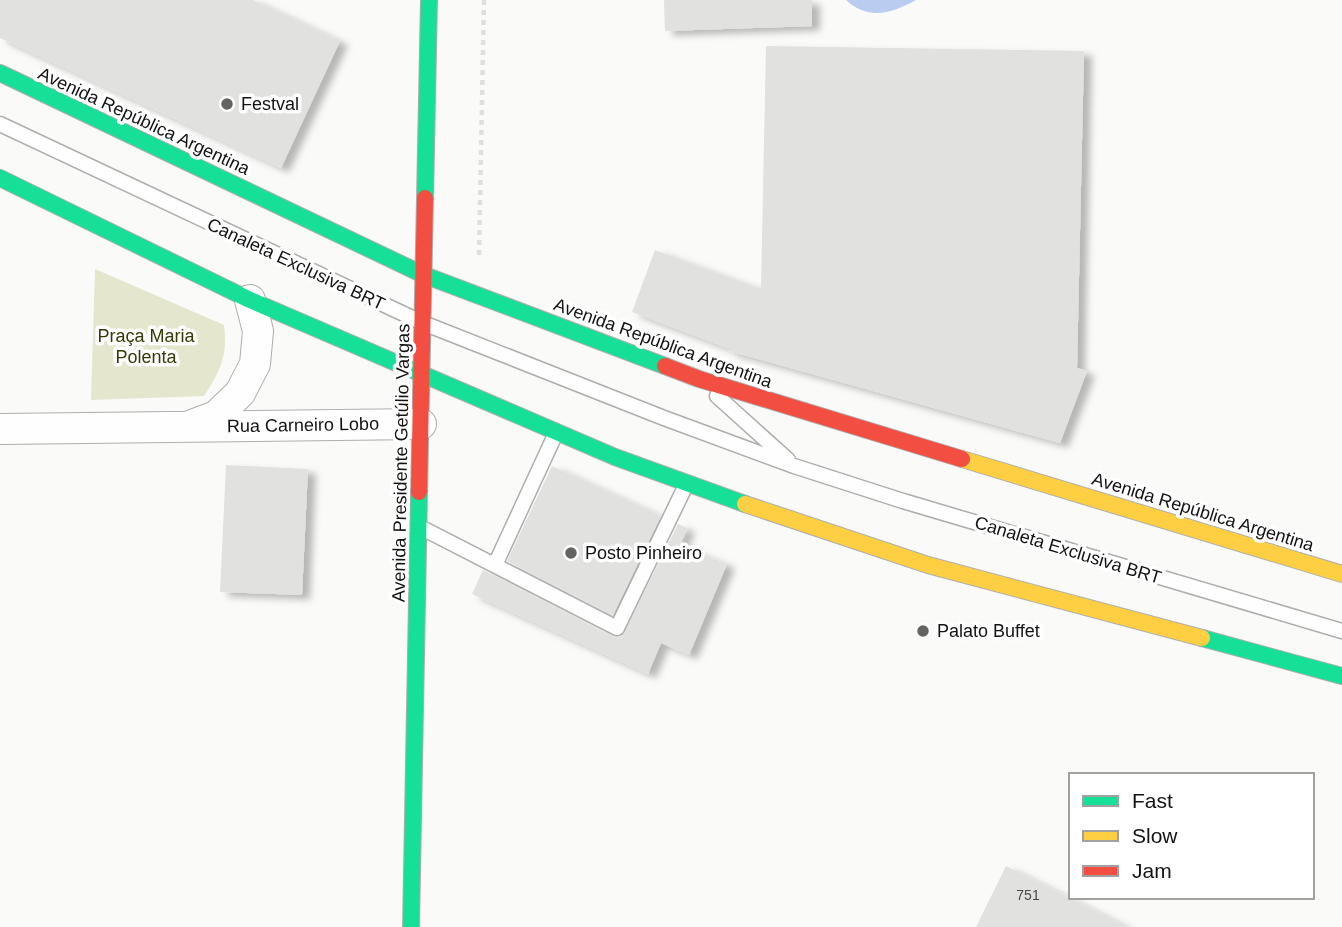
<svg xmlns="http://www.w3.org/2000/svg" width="1342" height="927" viewBox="0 0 1342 927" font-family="Helvetica,sans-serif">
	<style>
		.green { fill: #e4e6cd }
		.water { fill: #bbccf1 }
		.building { fill: #e1e1df; filter: url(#shadow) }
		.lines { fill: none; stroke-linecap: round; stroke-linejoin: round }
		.lane-casing { stroke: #aeaeac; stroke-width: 17 }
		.street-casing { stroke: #aeaeac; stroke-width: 32 }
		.fast-casing { stroke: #aeaeac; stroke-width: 18 }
		.slow-casing { stroke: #aeaeac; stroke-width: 18 }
		.jam-casing { stroke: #aeaeac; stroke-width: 18 }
		.path { stroke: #dfdfde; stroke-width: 4.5; stroke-dasharray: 5 5; stroke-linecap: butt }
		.lane { stroke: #fefefe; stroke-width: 14 }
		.street { stroke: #fefefe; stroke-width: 30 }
		.fast { stroke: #16e098; stroke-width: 16 }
		.slow { stroke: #ffcf43; stroke-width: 16 }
		.jam { stroke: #f24e42; stroke-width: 16 }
		.poi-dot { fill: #646462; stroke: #fff; stroke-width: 2.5 }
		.labels { text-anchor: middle; stroke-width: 7; stroke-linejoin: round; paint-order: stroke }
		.number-label { font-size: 14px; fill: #494a48 }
		.poi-label { font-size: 18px; fill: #131412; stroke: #fff; text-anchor: start }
		.street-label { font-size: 18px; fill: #131412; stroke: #fff }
		.park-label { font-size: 18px; fill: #373907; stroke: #fff }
	</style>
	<defs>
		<filter id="shadow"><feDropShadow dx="8" dy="4.5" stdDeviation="3.5" flood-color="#0004"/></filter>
	</defs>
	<rect width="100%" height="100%" fill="#fafaf8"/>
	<path class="green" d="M95 269 224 325C228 356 220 371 204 396L91 400Z"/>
	<path class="water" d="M846 0H916C892 13 869 21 846 0Z"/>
	<path class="building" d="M0 0H253L340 41 281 168 0 38Z
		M664 0H812V26L665 31Z
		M766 46 1084 51 1077 368 1087 371 1060 443 729 351 730 349 632 312 655 250 761 289Z
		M226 465 308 469 302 595 220 592Z
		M552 466 661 516 613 615 507 561Z
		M678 524 687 528 680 545 727 564 689 655 661 643 648 674 472 594 483 570 613 637 622 636Z
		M1006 866 1127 927H976Z"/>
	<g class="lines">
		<defs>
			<path id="lane" d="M0 124 423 323 664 418 794 466 903 501 1342 631
				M717 396 788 460
				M422 528 617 628 685 487
				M495 565 556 433"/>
			<path id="street" d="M192 425 216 416 240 393 255 364 258 331 250 300
				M0 429 421 424"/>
			<path id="fast" d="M0 73 424 275 665 366
				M0 178 250 300 615 457 745 504
				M425 198 429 0
				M1202 638 1342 676
				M411 927 419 492"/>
			<path id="slow" d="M962 459 1342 574
				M745 504 928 565 1202 638"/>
			<path id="jam" d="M665 366 699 379 962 459
				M419 492 425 198"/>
		</defs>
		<use href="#lane" class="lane-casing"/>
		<use href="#street" class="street-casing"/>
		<use href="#fast" class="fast-casing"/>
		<use href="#slow" class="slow-casing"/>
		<use href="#jam" class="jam-casing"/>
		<path class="path" d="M479 255 484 0"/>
		<use href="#lane" class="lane"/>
		<use href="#street" class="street"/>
		<use href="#fast" class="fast"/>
		<use href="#slow" class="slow"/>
		<use href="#jam" class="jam"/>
	</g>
	<g class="poi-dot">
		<circle cx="227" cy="104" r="7"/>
		<circle cx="571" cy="553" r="7"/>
		<circle cx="923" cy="631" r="7"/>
	</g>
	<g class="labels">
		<g class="number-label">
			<text x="1028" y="900">751</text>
		</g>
		<g class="poi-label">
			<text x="241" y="110">Festval</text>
			<text x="585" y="559">Posto Pinheiro</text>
			<text x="937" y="637">Palato Buffet</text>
		</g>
		<g class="street-label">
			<text transform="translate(144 121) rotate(25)" y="6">Avenida República Argentina</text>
			<text transform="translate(296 264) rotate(25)" y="6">Canaleta Exclusiva BRT</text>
			<text transform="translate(663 343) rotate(20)" y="6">Avenida República Argentina</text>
			<text transform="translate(303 425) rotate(-1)" y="6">Rua Carneiro Lobo</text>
			<text transform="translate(401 463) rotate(-89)" y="6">Avenida Presidente Getúlio Vargas</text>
			<text transform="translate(1203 512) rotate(17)" y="6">Avenida República Argentina</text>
			<text transform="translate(1068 550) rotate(17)" y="6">Canaleta Exclusiva BRT</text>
		</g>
		<g class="park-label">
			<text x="146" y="342">Praça Maria<tspan x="146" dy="21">Polenta</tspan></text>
		</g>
	</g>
	<rect x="1069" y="773" width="245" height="126" fill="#ffffff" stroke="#a1a1a0" stroke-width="2"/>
	<rect x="1083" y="796" width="35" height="10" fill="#16e098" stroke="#a1a1a0" stroke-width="2"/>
	<text x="1132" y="808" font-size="21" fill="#131412">Fast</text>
	<rect x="1083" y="831" width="35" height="10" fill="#ffcf43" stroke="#a1a1a0" stroke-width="2"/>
	<text x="1132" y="843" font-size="21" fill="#131412">Slow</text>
	<rect x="1083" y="866" width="35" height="10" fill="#f24e42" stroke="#a1a1a0" stroke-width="2"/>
	<text x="1132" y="878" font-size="21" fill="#131412">Jam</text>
</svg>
